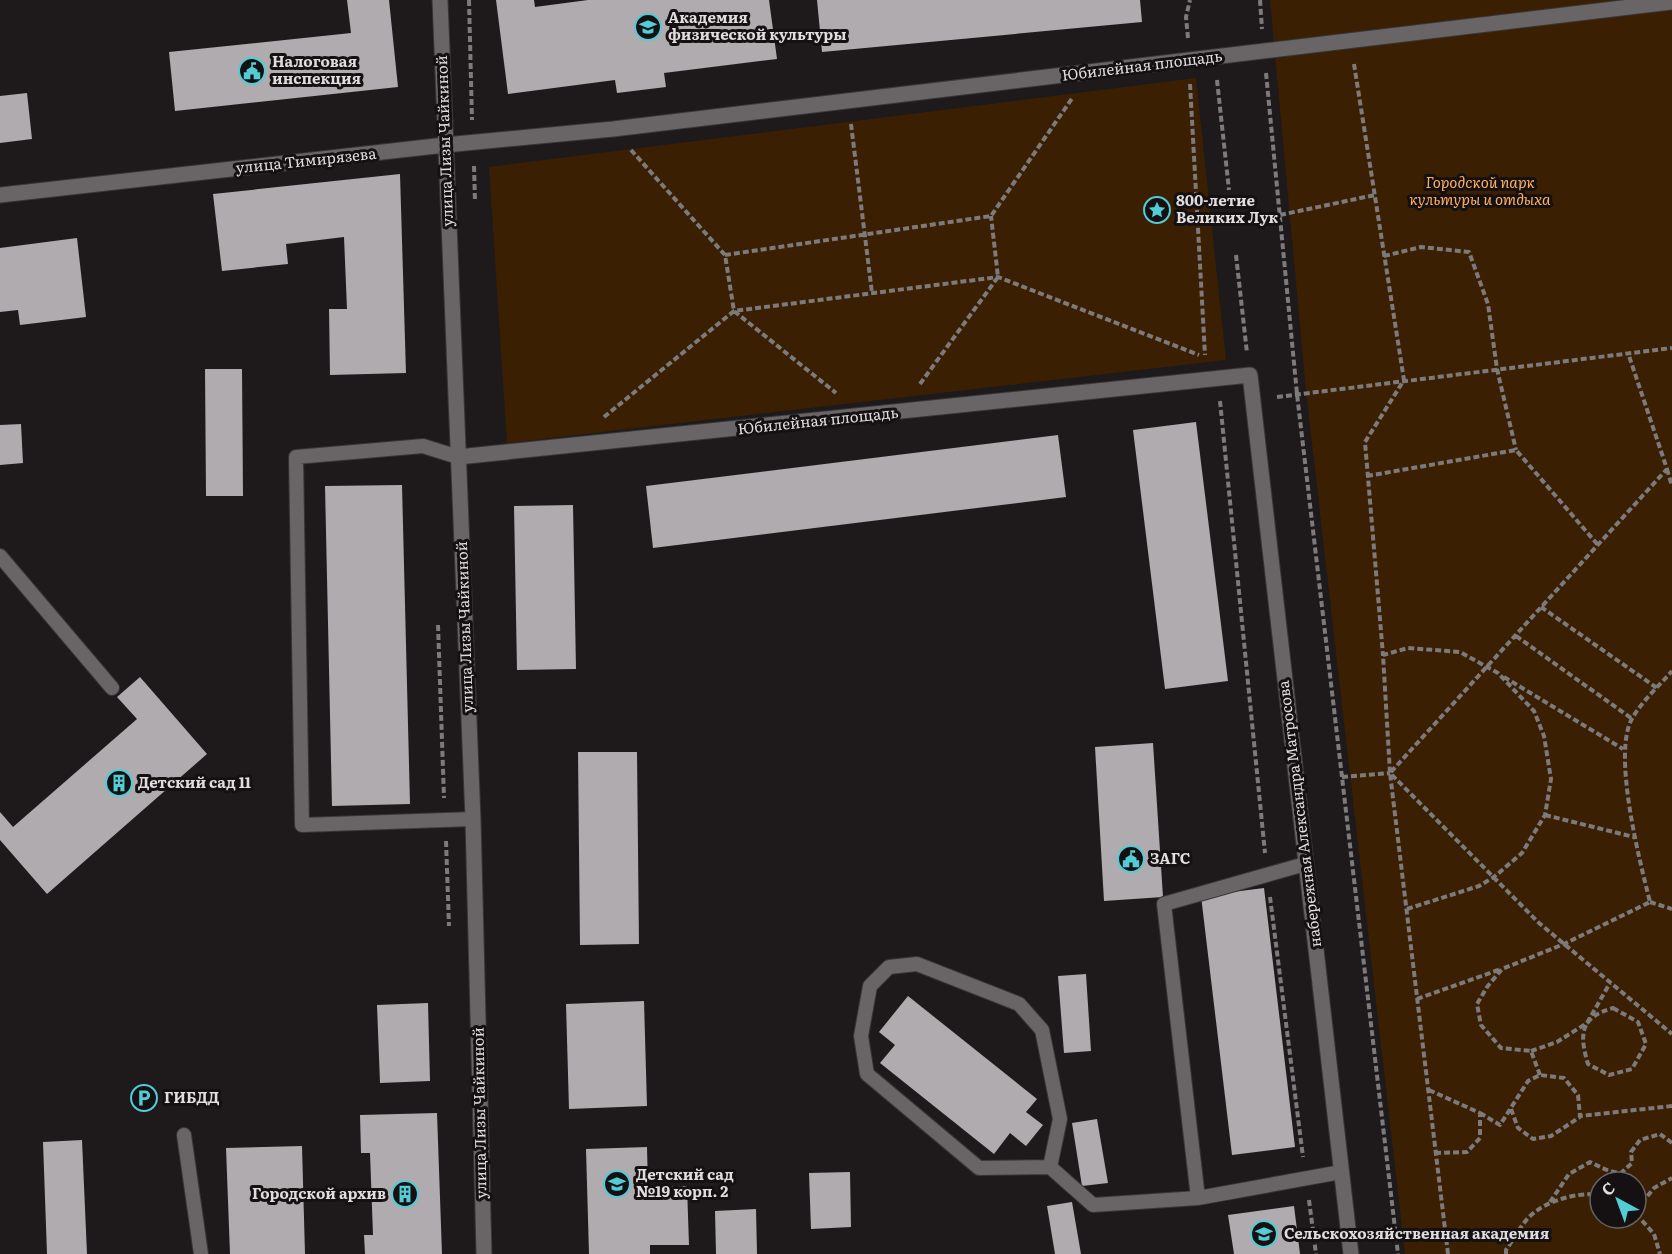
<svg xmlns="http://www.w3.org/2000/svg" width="1672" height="1254" viewBox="0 0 1672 1254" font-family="Literata,serif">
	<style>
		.green { fill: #3a1f02; fill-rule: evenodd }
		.building { fill: #afabae }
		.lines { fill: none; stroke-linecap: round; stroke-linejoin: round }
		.service-casing { stroke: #373535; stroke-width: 16 }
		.minor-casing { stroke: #373535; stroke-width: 17 }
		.path { stroke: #7d7a7b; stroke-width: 4; stroke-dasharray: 6 3; stroke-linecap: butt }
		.service { stroke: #696465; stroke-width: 14 }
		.minor { stroke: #696465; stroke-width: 15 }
		.labels { text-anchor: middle; stroke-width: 6; stroke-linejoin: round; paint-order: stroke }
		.poi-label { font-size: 15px; font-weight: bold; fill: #dfdddd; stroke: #151112; text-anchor: start }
		.street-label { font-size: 15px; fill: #dfdddd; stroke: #151112 }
		.park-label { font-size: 15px; font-style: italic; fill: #ffad60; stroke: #151112 }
	</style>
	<rect width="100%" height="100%" fill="#1e1a1b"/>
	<path class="green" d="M1270 0H1672V1254H1405L1306 391ZM1600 1182H1636V1218H1600Z
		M1196 78 1226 360 507 443 489 167Z"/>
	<path class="building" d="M347 0H389L398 87 175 111 169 52 351 33Z
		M496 0H534L535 7 588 0H769L777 59 664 73 666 87 617 93 615 80 508 94Z
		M817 0H1140L1142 22 822 52Z
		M27 93 32 139 0 143V96Z
		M400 174 406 373 330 375 329 309H347L344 237 286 244 288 264 222 271 213 194Z
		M77 238 86 317 20 325 18 310 0 312V248Z
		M205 369H242L243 496H206Z
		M1196 422 1228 681 1165 689 1133 430Z
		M21 424 23 463 0 465V425Z
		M1058 435 1066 497 653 548 646 486Z
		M402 485 410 804 332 806 325 486Z
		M573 505 576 669 517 670 514 506Z
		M140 677 207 754 47 894 0 840V812L13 827 137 719 117 697Z
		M1153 743 1163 897 1104 901 1095 747Z
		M578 752H637L639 944 580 945Z
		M1264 888 1295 1147 1232 1155 1201 896Z
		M1086 974 1091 1051 1064 1053 1058 976Z
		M908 996 1037 1099 1026 1112 1043 1125 1026 1146 1010 1133 994 1154 880 1063 895 1045 879 1032Z
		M644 1001 647 1106 569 1109 566 1004Z
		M428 1003 430 1081 380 1083 377 1005Z
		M437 1113 442 1254H365L364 1235H373L370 1153H361L360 1115Z
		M1097 1119 1108 1183 1082 1186 1072 1123Z
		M82 1140 87 1254H47L43 1142Z
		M302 1146 305 1254H230L226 1148Z
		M647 1147 648 1187 687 1186 689 1245H650V1254H589L586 1149Z
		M850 1172 851 1227 811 1229 809 1173Z
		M1072 1202 1081 1254H1055L1047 1206Z
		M1294 1206 1300 1254H1234L1228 1215Z
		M756 1209 757 1254H716L715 1211Z"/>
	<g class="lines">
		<defs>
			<path id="service" d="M458 457 423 446 296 457 302 825 473 819
				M0 556 112 688
				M184 1135 201 1254
				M1050 1167 1060 1119 1042 1030 1019 1004 917 964 889 967 870 986 861 1036 867 1074 979 1168 1050 1167 1093 1205 1198 1198 1341 1172
				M1198 1198 1164 904 1305 864"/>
			<path id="minor" d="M440 0 473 819 484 1254
				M0 195 445 145 613 129 1672 2
				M458 457 1250 375 1351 1254"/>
		</defs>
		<use href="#service" class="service-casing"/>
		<use href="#minor" class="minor-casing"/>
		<path class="path" d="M469 0 472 120
			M1260 0 1262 29
			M1188 38 1186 17 1190 0
			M1354 64 1404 380 1365 442 1383 655
			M1266 73 1297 394 1398 1254
			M1217 80 1229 190
			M1190 84 1205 355
			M851 124 872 293
			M631 150 725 255 734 311 836 393
			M474 166 475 201
			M1280 215 1375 195
			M725 255 991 216 1073 97
			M1236 255 1247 353
			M1384 256 1421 247 1469 252 1488 304 1497 369 1516 450
			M920 384 998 277 991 216
			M1277 397 1672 348
			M1220 401 1265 853
			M604 417 734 311 998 277 1199 355
			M1667 469 1672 486
			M1367 476 1516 450 1598 545
			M1541 607 1657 688
			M438 625 444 798
			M1516 636 1631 718
			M1504 677 1623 749
			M1342 777 1390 773
			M1545 815 1634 837
			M446 841 449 926
			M1270 897 1303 1157
			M1650 902 1672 909
			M1407 909 1479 886 1494 877 1522 853 1545 815 1551 779 1544 736 1534 711 1498 673 1460 652 1408 648 1383 655 1390 773 1539 923 1672 1034
			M1417 999 1501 969
			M1613 1008 1638 1022 1646 1044 1632 1069 1609 1075 1588 1064C1579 1034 1580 1017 1613 1008Z
			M1531 1051 1557 1042 1587 1023 1610 983
			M1540 1075 1531 1051 1501 1048 1481 1025 1477 1004 1487 987 1502 969 1564 944 1650 902C1640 862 1611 751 1633 717 1643 700 1659 686 1672 671
			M1429 1090 1480 1113V1138L1467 1152 1436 1153
			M1511 1109 1518 1128 1533 1139 1551 1136 1580 1117
			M1480 1113 1500 1125 1528 1081 1540 1075 1564 1078 1578 1095 1580 1116 1672 1106
			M1309 1200 1316 1254
			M1550 1202 1569 1174 1590 1162C1601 1167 1608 1172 1621 1173L1632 1163 1631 1152 1640 1140 1660 1134 1672 1143
			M1636 1210 1654 1188 1672 1178
			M1636 1214 1654 1234 1660 1254
			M1448 1254 1390 773 1667 469 1628 353
			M1506 1254V1250C1513 1240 1520 1227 1528 1218 1546 1200 1575 1193 1600 1194"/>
		<use href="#service" class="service"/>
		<use href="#minor" class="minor"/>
	</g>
	<defs>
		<symbol id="university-ring" viewBox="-11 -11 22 22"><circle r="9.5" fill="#151112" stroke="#52ccd5" stroke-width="1.5"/><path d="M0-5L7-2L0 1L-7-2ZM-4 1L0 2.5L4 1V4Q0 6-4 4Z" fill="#52ccd5"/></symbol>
		<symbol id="civic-ring" viewBox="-11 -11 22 22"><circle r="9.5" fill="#151112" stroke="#52ccd5" stroke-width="1.5"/><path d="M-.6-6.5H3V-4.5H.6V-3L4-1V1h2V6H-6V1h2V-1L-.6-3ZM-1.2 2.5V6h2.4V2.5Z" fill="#52ccd5"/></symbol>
		<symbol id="sight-ring" viewBox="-11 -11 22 22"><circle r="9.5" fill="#151112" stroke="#52ccd5" stroke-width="1.5"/><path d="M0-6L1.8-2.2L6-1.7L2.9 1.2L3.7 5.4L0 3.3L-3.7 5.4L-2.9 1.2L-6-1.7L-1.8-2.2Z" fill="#52ccd5"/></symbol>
		<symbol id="building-ring" viewBox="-11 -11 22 22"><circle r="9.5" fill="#151112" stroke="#52ccd5" stroke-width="1.5"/><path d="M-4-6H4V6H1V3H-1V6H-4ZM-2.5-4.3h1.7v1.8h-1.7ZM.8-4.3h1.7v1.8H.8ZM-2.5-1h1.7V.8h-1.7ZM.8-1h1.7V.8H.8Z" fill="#52ccd5"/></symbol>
		<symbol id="parking-ring" viewBox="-11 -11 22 22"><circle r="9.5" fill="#151112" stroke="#52ccd5" stroke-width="1.5"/><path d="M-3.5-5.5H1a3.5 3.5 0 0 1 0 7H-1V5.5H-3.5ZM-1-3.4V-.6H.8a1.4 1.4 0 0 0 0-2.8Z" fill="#52ccd5"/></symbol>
		<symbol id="school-ring" viewBox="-11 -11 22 22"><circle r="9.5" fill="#151112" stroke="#52ccd5" stroke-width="1.5"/><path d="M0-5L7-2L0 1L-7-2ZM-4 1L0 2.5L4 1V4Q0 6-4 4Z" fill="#52ccd5"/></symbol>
	</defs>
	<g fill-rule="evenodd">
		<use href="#university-ring" x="633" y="12" width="30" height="30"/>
		<use href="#civic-ring" x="237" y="56" width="30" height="30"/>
		<use href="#sight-ring" x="1142" y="195" width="30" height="30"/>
		<use href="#building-ring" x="104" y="768" width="30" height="30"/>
		<use href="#civic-ring" x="1116" y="844" width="30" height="30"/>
		<use href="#parking-ring" x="129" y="1083" width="30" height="30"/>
		<use href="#school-ring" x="602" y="1169" width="30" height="30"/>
		<use href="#building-ring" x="390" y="1179" width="30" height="30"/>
		<use href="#university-ring" x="1249" y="1219" width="30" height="30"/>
	</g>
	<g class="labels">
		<g class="poi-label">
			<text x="668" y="23">Aкадемия<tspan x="668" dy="17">физической культуры</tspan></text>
			<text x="272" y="67">Налоговая<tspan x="272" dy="17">инспекция</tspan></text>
			<text x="1176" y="206">800-летие<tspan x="1176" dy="17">Великих Лук</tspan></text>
			<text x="138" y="788">Детский сад 11</text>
			<text x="1150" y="864">ЗАГС</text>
			<text x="164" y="1103">ГИБДД</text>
			<text x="636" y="1180">Детский сад<tspan x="636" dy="17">№19 корп. 2</tspan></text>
			<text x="386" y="1199" text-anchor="end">Городской архив</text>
			<text x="1284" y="1239">Сельскохозяйственная академия</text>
		</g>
		<g class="street-label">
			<text transform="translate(1142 66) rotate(-7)" y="5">Юбилейная площадь</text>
			<text transform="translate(445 141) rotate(-92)" y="5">улица Лизы Чайкиной</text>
			<text transform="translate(306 161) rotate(-6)" y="5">улица Тимирязева</text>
			<text transform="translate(818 421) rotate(-6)" y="5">Юбилейная площадь</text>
			<text transform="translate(465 627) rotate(-92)" y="5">улица Лизы Чайкиной</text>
			<text transform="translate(1300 814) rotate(-97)" y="5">набережная Александра Матросова</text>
			<text transform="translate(480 1113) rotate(-91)" y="5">улица Лизы Чайкиной</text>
		</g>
		<g class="park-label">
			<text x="1480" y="188">Городской парк<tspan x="1480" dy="17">культуры и отдыха</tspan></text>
		</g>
	</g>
	<g transform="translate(1618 1200) rotate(319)"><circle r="28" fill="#151112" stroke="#666363" stroke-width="1.5"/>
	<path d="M0-4.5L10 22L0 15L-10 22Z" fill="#52ccd5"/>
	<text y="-9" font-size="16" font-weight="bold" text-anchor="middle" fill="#dfdddd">С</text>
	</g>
</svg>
